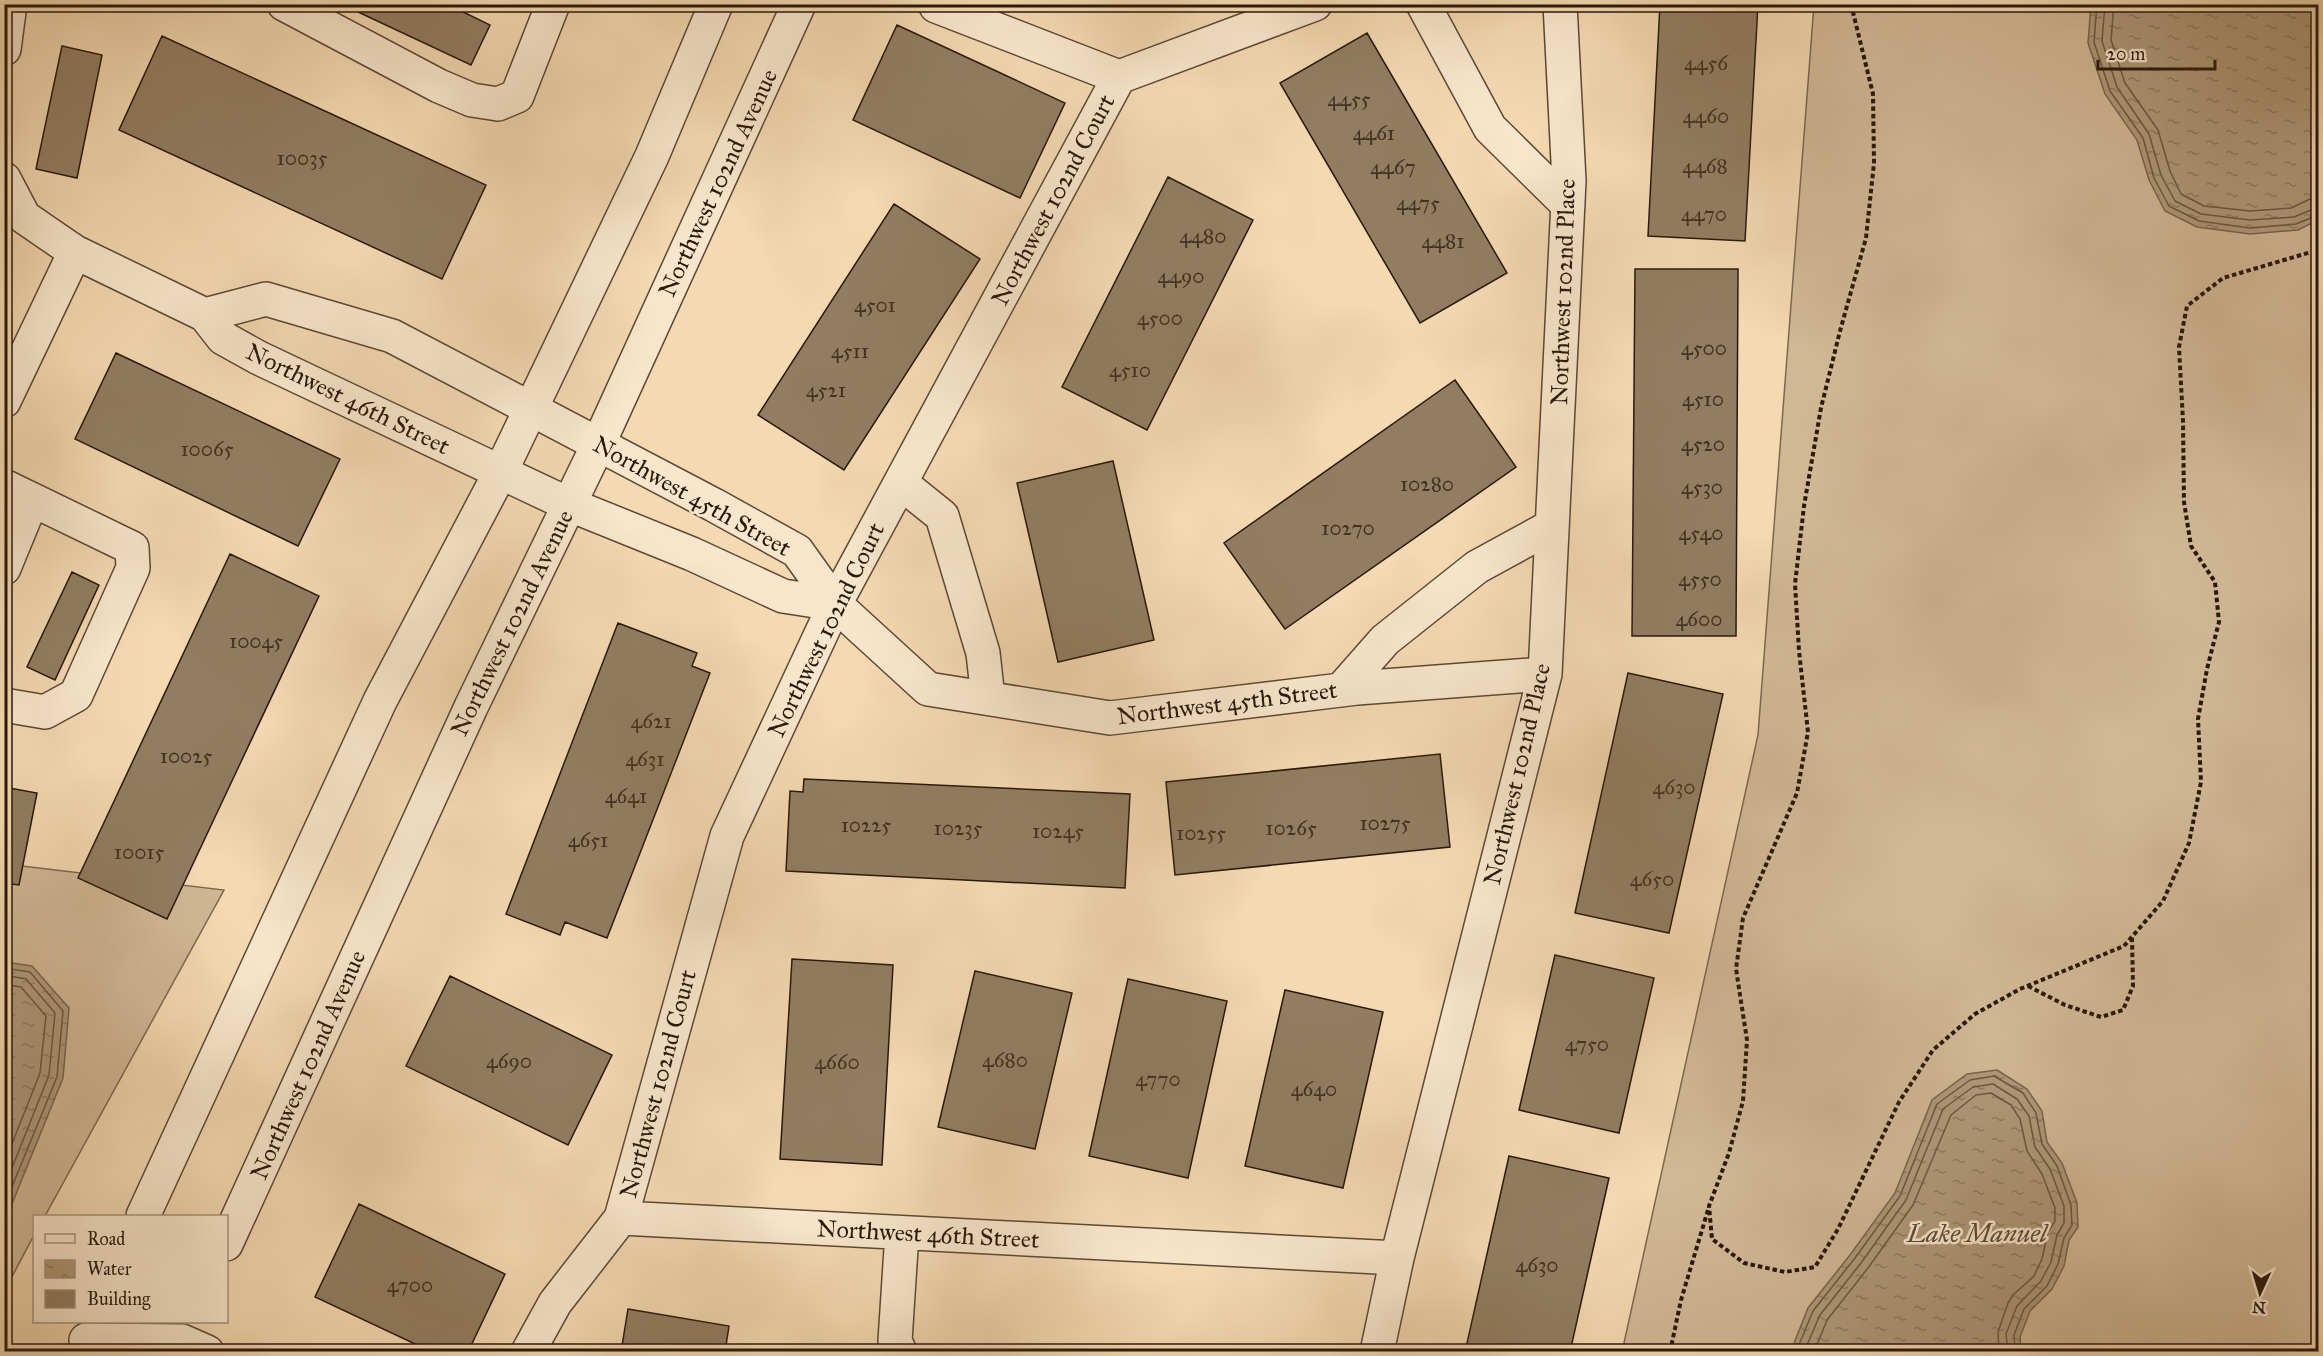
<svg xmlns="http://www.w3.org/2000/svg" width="2323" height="1356" viewBox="0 0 2323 1356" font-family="'IM FELL Great Primer',serif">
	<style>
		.grass { fill: #d1b895; stroke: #7c6850; stroke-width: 1.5 }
		.water { fill: url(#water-ripples); stroke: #79654d; stroke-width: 1.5 }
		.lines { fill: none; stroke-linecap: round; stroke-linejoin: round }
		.shore { stroke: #6c5842; stroke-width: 1.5 }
		.building { fill: #927d62; stroke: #28190c; stroke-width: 1.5 }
		.minor-casing { stroke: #5b4935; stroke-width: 36 }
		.path { stroke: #28190c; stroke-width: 4; stroke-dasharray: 4.5 3; stroke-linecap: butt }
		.minor { stroke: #f8e6cc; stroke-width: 33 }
		.labels { text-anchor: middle; stroke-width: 5; stroke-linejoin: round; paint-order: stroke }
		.number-label { font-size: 21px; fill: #423222 }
		.street-label { font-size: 24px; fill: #28190c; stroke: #f8e6cc }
		.water-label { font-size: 26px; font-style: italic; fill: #5e4c38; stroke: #f8e6cc }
	</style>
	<defs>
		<pattern id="water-ripples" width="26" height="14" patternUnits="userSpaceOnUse" patternTransform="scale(1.5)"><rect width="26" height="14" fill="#af9879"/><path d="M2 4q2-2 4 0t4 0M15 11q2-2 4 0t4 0" fill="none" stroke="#8e7b62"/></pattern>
	</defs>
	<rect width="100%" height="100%" fill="#f4d9b1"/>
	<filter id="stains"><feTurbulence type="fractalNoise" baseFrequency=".00333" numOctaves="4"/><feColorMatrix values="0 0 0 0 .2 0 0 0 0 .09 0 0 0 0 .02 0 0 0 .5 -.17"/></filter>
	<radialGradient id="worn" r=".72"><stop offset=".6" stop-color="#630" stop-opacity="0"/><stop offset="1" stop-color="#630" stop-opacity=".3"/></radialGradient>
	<path class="grass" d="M1814 5H2318V1351L1622 1352 1758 735Z
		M5 864 224 890 45 1216H34V1235L5 1290Z"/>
	<path class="water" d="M2091 5H2318V220L2298 230 2250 234 2197 227 2165 211 2149 180 2137 140 2105 94 2088 43Z
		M5 962 32 966 69 1008 63 1078 5 1221Z
		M1997 1070 2027 1089 2042 1111 2047 1142 2062 1163 2077 1203 2078 1227 2069 1240 2064 1266 2052 1289 2030 1311 2020 1337 2021 1351H1791L1808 1308 1850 1255 1895 1193 1932 1100 1967 1074Z"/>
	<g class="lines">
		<path class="shore" d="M2097 4 2094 42 2110 91 2143 138 2154 178 2169 206 2199 221 2250 228 2296 224 2318 215
			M2105 4 2102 41 2117 87 2149 134 2161 175 2175 201 2201 214 2250 220 2294 217 2318 207
			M2114 4 2111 40 2125 83 2158 130 2170 171 2181 194 2204 206 2250 211 2291 208 2310 199 2318 198
			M4 968 30 972 63 1011 57 1077 4 1206
			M4 975 26 979 55 1013 49 1075 4 1188
			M4 984 21 987 46 1016 40 1073 4 1164
			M1796 1352 1813 1311 1855 1258 1900 1196 1937 1104 1970 1080 1994 1076 2023 1093 2036 1113 2042 1144 2057 1166 2071 1205 2072 1225 2064 1238 2058 1264 2047 1286 2024 1309 2014 1335 2015 1352
			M1804 1352 1820 1315 1861 1263 1906 1200 1943 1109 1973 1087 1993 1084 2017 1099 2029 1116 2035 1147 2050 1169 2064 1206V1223L2057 1235 2051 1262 2041 1281 2017 1306 2006 1334 2008 1352
			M1814 1352 1827 1320 1868 1268 1913 1205 1951 1115 1976 1095 1991 1093 2011 1105 2020 1119 2027 1151 2042 1174 2055 1208V1221L2048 1232 2042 1259 2034 1276 2013 1295 2008 1303 1998 1332 1999 1352"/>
	</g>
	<path class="building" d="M341 4H447L490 25 471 65Z
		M1660 4H1758L1745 241 1648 236Z
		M897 25 1065 103 1020 198 853 120Z
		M1367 33 1507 273 1420 323 1280 83Z
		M162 36 486 185 442 279 119 130Z
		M62 46 102 55 77 178 36 169Z
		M1168 177 1253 220 1147 430 1062 387Z
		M894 204 980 259 844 470 758 415Z
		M1635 269H1738L1736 636H1632Z
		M116 353 340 459 298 546 75 439Z
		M1455 380 1516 467 1285 629 1224 543Z
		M1113 461 1154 640 1058 662 1017 483Z
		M230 554 319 596 167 919 78 878Z
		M72 572 99 585 55 680 27 667Z
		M618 623 697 653 692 666 710 673 607 938 565 922 560 935 506 914Z
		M1628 673 1723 694 1669 933 1575 913Z
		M1440 754 1450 847 1175 875 1166 782Z
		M804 779 1130 794 1125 888 786 871 790 791 803 792Z
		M4 787 37 793 19 885 4 883Z
		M1555 955 1654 978 1619 1133 1519 1110Z
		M792 959 893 965 882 1165 780 1159Z
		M975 971 1072 993 1035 1149 938 1127Z
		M450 976 612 1055 568 1145 406 1066Z
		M1128 979 1227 1001 1188 1178 1089 1156Z
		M1285 990 1383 1012 1343 1188 1245 1166Z
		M1509 1156 1609 1178 1570 1352H1465Z
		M359 1204 505 1274 468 1352H432L315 1297Z
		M628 1309 729 1326 725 1352H621Z"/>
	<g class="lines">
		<defs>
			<path id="minor" d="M284 4 439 86 472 100 498 104 517 96 553 4
				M1423 4 1490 128 1568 205
				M936 6 1119 77 1315 4
				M4 49 10 4
				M4 179 24 217 75 252 205 315 223 338 259 358 568 504 692 554 783 596 835 604
				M205 315 266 299 392 336 714 505 797 551 835 604 928 689 1110 718 1357 688 1545 674
				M4 401 75 252
				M901 483 942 516 983 653 988 698
				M4 486 132 548 133 568 76 695 45 712 4 705
				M4 568 32 500
				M1341 690 1385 640 1477 567 1552 526
				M143 1216 380 701 500 473 652 156 716 4
				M621 1218 727 836 835 604 1119 77
				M226 1244 471 707 598 445 799 4
				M86 1340 182 1341 207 1352
				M528 1352 555 1303 621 1218 1397 1258
				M900 1352 895 1341 902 1233
				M1377 1352 1397 1258 1545 674 1569 181 1560 4"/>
		</defs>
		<use href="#minor" class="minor-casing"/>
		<path class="path" d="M1851 4 1873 94 1874 163 1866 238 1840 331 1821 408 1804 506 1795 584 1799 651 1808 732 1797 793 1743 918 1736 969 1747 1040 1743 1101 1729 1153 1709 1206 1712 1239 1744 1263 1785 1272 1815 1267 1838 1229 1899 1102 1933 1050 1975 1014 2020 989 2124 946 2163 901 2189 843 2201 782 2198 719 2207 669 2219 622 2215 582 2191 546 2184 502 2183 421 2179 347 2187 306 2223 278 2318 250
			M2028 986 2065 1005 2101 1017 2123 1010 2133 986 2132 937
			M1670 1352 1681 1300 1708 1210"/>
		<use href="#minor" class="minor"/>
	</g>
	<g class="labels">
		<g class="number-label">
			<text x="1706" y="70">4456</text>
			<text x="1349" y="106">4455</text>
			<text x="1706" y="123">4460</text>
			<text x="1374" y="140">4461</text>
			<text x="302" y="165">10035</text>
			<text x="1705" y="173">4468</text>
			<text x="1393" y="174">4467</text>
			<text x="1418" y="210">4475</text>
			<text x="1704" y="221">4470</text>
			<text x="1203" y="243">4480</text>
			<text x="1443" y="248">4481</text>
			<text x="1181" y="283">4490</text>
			<text x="875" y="312">4501</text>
			<text x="1160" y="325">4500</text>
			<text x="1704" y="355">4500</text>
			<text x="850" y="358">4511</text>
			<text x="1130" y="377">4510</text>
			<text x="826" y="397">4521</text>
			<text x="1703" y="406">4510</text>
			<text x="1703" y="451">4520</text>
			<text x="207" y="456">10065</text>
			<text x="1427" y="491">10280</text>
			<text x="1702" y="494">4530</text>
			<text x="1348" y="535">10270</text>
			<text x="1701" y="540">4540</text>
			<text x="1700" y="586">4550</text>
			<text x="1699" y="626">4600</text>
			<text x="256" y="648">10045</text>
			<text x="651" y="728">4621</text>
			<text x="186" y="763">10025</text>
			<text x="645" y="766">4631</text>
			<text x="1674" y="794">4630</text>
			<text x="626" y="803">4641</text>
			<text x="1385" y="830">10275</text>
			<text x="866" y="832">10225</text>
			<text x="958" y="835">10235</text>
			<text x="1291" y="835">10265</text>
			<text x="1058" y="838">10245</text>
			<text x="1201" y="840">10255</text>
			<text x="588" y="847">4651</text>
			<text x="139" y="859">10015</text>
			<text x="1652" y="886">4650</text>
			<text x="1587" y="1051">4750</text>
			<text x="1005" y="1067">4680</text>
			<text x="509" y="1068">4690</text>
			<text x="837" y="1069">4660</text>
			<text x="1158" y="1086">4770</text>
			<text x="1314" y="1096">4640</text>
			<text x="1537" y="1272">4630</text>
			<text x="410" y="1292">4700</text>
		</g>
		<g class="street-label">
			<text transform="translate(718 183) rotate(-65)" y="8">Northwest 102nd Avenue</text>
			<text transform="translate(1053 200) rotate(-62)" y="8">Northwest 102nd Court</text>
			<text transform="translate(1563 292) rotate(-88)" y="8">Northwest 102nd Place</text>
			<text transform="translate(348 399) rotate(26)" y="8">Northwest 46th Street</text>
			<text transform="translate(692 496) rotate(29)" y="8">Northwest 45th Street</text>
			<text transform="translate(512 623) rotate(-64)" y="8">Northwest 102nd Avenue</text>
			<text transform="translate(826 630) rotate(-64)" y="8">Northwest 102nd Court</text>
			<text transform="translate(1227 703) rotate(-7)" y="8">Northwest 45th Street</text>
			<text transform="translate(1517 774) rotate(-77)" y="8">Northwest 102nd Place</text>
			<text transform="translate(308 1065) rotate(-66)" y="8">Northwest 102nd Avenue</text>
			<text transform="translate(658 1084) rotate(-75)" y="8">Northwest 102nd Court</text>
			<text transform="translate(928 1234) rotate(3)" y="8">Northwest 46th Street</text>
		</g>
		<g class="water-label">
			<text x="1977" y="1242">Lake Manuel</text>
		</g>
	</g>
	<rect width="2323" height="1356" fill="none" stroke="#f4d9b1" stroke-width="24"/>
	<rect x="6" y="6" width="2311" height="1344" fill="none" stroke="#28190c" stroke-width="3"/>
	<rect x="12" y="12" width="2299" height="1332" fill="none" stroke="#28190c" stroke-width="1.5"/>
	<rect x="33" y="1215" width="195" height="108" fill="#f8e6cc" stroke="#a5947f" stroke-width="1.5"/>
	<rect x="45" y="1234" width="30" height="9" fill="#f8e6cc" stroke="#a5947f" stroke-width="1.5"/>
	<text x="87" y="1245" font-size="18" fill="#28190c">Road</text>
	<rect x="45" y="1260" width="30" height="18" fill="url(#water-ripples)" stroke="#a5947f" stroke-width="1.5"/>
	<text x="87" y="1275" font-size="18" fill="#28190c">Water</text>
	<rect x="45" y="1290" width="30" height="18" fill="#927d62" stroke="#a5947f" stroke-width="1.5"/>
	<text x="87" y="1305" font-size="18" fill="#28190c">Building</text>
	<g transform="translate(2260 1293) rotate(184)" stroke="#f8e6cc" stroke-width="4.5" paint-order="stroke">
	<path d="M0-4.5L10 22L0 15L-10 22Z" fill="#28190c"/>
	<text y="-9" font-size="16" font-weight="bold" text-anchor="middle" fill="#28190c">N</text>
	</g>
	<path d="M2098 60v9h117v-9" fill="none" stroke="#28190c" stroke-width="3"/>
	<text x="2107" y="60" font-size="18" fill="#28190c" stroke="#f8e6cc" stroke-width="4.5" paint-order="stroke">20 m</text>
	<rect width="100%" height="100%" filter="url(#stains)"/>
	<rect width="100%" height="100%" fill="url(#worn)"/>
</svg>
